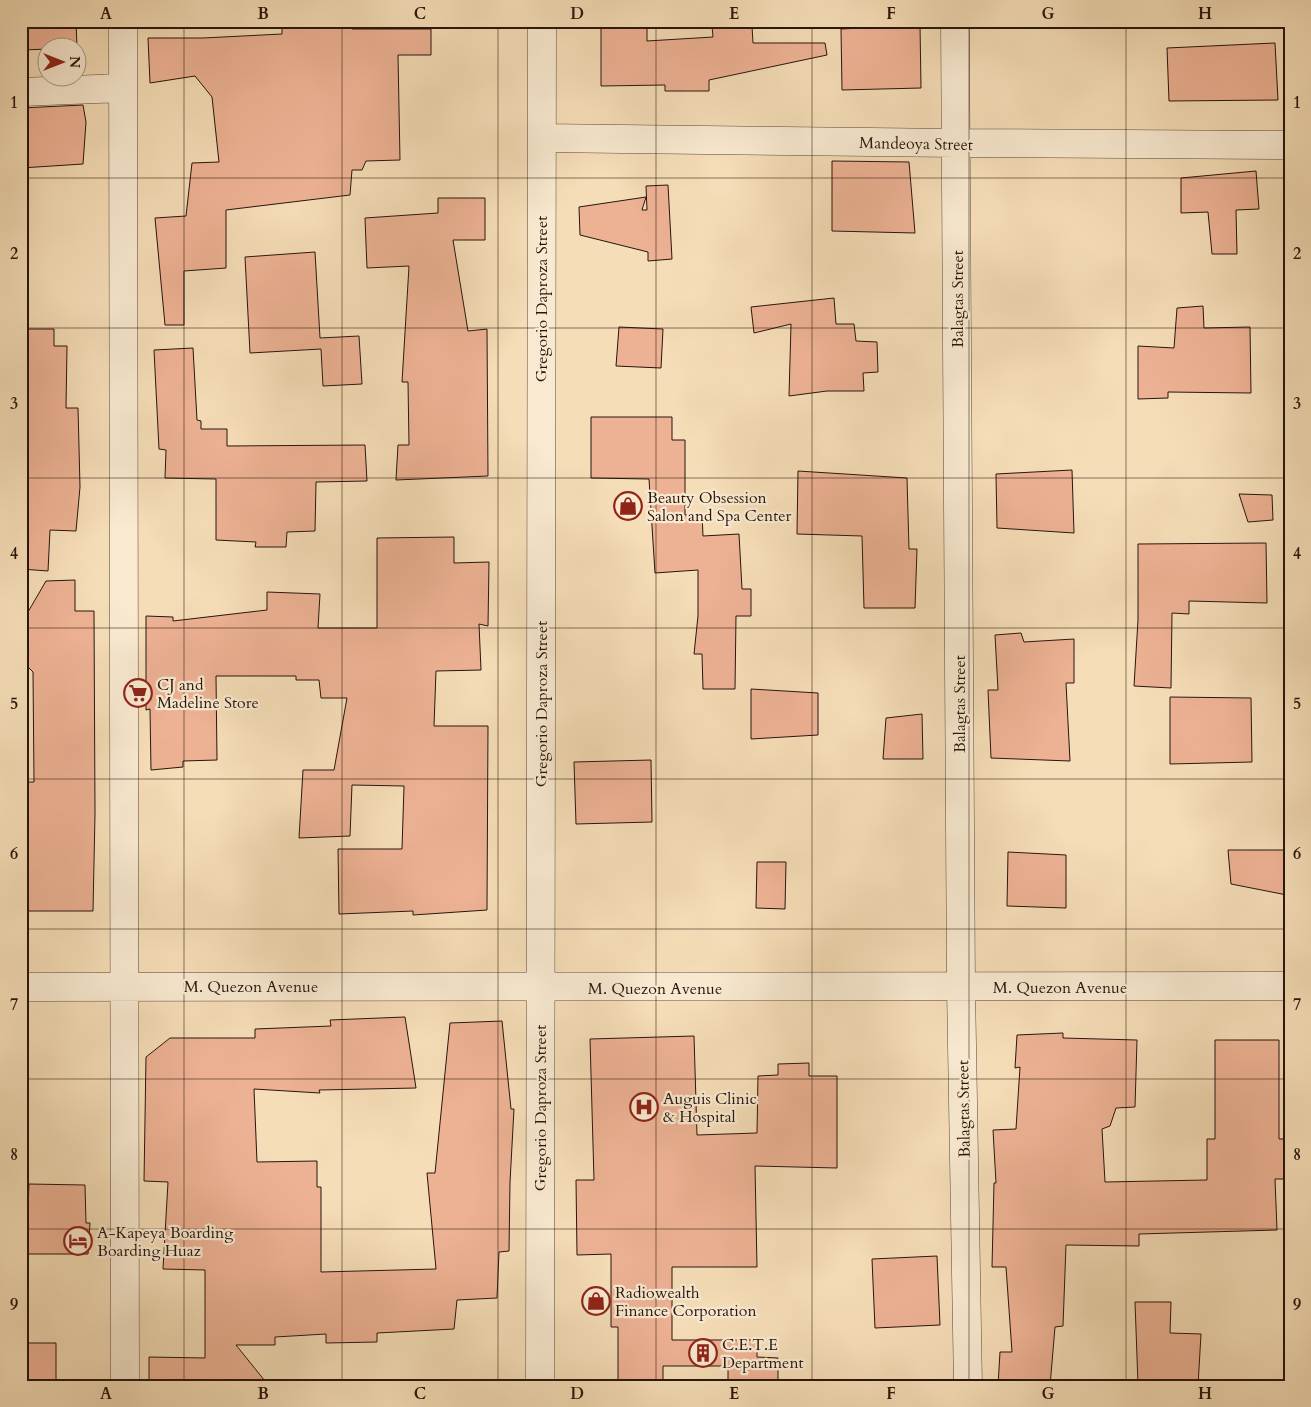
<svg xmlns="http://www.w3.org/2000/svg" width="1311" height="1407" viewBox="0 0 1311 1407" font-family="Cardo,serif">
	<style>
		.building { fill: #edb294; stroke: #28150c }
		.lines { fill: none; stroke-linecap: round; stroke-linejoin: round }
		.minor-casing { stroke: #5b4737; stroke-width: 29 }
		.minor { stroke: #f8e9d0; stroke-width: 28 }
		.grid { fill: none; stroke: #28150c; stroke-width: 1; stroke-opacity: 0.55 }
		.labels { text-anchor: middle; stroke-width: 4.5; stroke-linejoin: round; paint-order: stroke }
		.street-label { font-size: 16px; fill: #28150c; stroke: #f8e9d0 }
		.poi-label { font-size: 16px; fill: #28150c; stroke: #f8e9d0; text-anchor: start }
		.neatline { fill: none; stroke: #28150c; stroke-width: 2 }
		.grid-label { font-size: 16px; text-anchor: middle; font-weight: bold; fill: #28150c }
	</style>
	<rect width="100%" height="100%" fill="#f5ddb7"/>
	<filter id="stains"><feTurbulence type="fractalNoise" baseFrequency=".004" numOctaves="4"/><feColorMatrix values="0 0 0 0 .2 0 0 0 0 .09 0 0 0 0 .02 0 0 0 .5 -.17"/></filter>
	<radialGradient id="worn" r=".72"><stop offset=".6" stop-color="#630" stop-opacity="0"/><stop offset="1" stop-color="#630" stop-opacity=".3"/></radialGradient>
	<path class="building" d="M21 21H76L77 48 21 50Z
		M282 21H352V29H431V55H398L400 160 366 161 362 170H352L350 195 226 210V268L184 271V325H165L155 218 186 216 192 163 219 162 212 97 195 76 150 83 148 38H203L282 34Z
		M601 22H647V41L713 37 712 26H752L753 43H825L827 55 709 80V91H665V85L601 86Z
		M920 25 921 88 842 90 841 29Z
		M1275 43 1278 100 1169 101 1167 48Z
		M83 105 86 122 83 164 21 168V108Z
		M832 161 909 162 915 233 832 231Z
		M1256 171 1259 209 1236 210 1237 254H1212L1208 212 1181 213V178Z
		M668 185 672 259 648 261V252L580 235 579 207 646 197 642 210H647L646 186Z
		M438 198H485V240H453L468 331 487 329 488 476 396 480 398 445H409L408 382H402L409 266 367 268 365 218 438 213Z
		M315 252 320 338 359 336 362 384 323 386 321 349 250 353 245 257Z
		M834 298 836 324H854L856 341 877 342 878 372 863 373 864 391H827L789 396 791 324 754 333 751 307Z
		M1203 306 1204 328 1250 327 1251 393 1168 392V398L1138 399V346L1174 348 1177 308Z
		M619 327 663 329 661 368 616 366Z
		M21 329H54V346H67L66 408H78L80 487 76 531 50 530 48 571 21 569Z
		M193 348 197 420 201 421V429H227V446L365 445 367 481 316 482 315 531 287 532 286 547H255L256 542 216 540V479L165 478 166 450 159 449 154 350Z
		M591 417H672V440H685V515L702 514 703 536 739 534 742 589H751V616H736L735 689H703L702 654H694L698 616V570L655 573 649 479 591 478Z
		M1072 470 1074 533 997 528 996 474Z
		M798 471 907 478 909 549H917L915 608H864L862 536 797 534Z
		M1239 494 1272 495 1273 520 1248 522Z
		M454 537V563L489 562 488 626 479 624 481 670 436 671 434 726H488L487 910 413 915V911L339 914 338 849H402L404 786 352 785 350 836 299 838 303 770H334L347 698H321L319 680H296V676H216L217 760 183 761V767L151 770 150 709 146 710V616L173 617V621L267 610V592L320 594 318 628H377V538Z
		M1266 543 1267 603 1189 601V614L1172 613 1171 688 1134 686 1138 620V544Z
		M75 580V611H94L95 814 93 911H21V782H34L33 672 21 660V624L46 581Z
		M1021 633 1024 642 1074 639V683H1066L1070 761 991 758 988 690H998L995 635Z
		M751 689 818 693V735L751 739Z
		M1170 697 1251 698 1252 762 1170 764Z
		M922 714 923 759H883L886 718Z
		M651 760 652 822 576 824 574 762Z
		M1228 850H1287V895L1231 884Z
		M1008 852 1066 855V908L1007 906Z
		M757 862H786L785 909 756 908Z
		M405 1017 416 1088 319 1090 320 1093 254 1089 257 1162 317 1161V1187H321V1272L436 1269 427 1173H435L450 1023 502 1021 511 1109H514L510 1182 509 1251 499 1252 497 1298 457 1300 454 1329 377 1333V1342L326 1343V1334L275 1337V1345H236L269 1386H149V1357L205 1358V1270L163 1269 168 1182 144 1181 146 1057 170 1038H255V1029L331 1026 330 1020Z
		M1063 1033V1038L1137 1040 1135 1107 1116 1108 1110 1126 1102 1129 1105 1182 1207 1180V1139H1215V1040H1279V1139H1286V1179H1275L1277 1230 1139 1234V1246L1066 1245 1063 1326 1055 1327 1050 1386H998L1000 1352H1012L1006 1267H992L994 1183H996L993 1130 1016 1129 1020 1067 1015 1068 1017 1035Z
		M694 1036 697 1135 757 1133 758 1076 778 1075V1064L809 1063V1076H837V1168L755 1166 757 1267H672V1340H757V1357L778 1358V1386H728V1366H663V1386H618V1327H611V1254L577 1255 576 1180H594L590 1039Z
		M29 1184 85 1185 86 1223H90L88 1254H26Z
		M937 1256 940 1325 875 1328 872 1259Z
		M1135 1302H1171L1170 1333 1201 1334 1198 1386 1138 1384Z
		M21 1343H56V1386H21Z"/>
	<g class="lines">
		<defs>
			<path id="minor" d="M123 21 125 1386
				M955 21 961 988 968 1386
				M21 92 122 88
				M542 138 956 143 1290 145
				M21 987 1290 986
				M540 1386 542 21"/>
		</defs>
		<use href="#minor" class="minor-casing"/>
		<use href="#minor" class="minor"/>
	</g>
	<path class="grid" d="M184 21V1386M342 21V1386M498 21V1386M656 21V1386M812 21V1386M969 21V1386M1126 21V1386M21 178H1290M21 328H1290M21 478H1290M21 628H1290M21 779H1290M21 929H1290M21 1079H1290M21 1229H1290"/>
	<defs>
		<symbol id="shop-ring" viewBox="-11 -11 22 22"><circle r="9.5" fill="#f8e9d0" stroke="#8f2418" stroke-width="1.5"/><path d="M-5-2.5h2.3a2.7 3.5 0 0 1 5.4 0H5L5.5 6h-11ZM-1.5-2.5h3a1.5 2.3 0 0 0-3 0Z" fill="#8f2418"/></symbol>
		<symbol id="supermarket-ring" viewBox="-11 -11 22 22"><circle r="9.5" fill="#f8e9d0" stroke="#8f2418" stroke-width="1.5"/><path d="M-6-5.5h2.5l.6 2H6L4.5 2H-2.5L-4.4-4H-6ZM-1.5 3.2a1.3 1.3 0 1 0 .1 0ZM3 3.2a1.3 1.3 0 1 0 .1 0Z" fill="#8f2418"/></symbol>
		<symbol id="hospital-ring" viewBox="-11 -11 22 22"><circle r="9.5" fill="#f8e9d0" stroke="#8f2418" stroke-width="1.5"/><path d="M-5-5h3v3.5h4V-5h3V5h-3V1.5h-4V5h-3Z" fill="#8f2418"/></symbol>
		<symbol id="hotel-ring" viewBox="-11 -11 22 22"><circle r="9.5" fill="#f8e9d0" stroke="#8f2418" stroke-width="1.5"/><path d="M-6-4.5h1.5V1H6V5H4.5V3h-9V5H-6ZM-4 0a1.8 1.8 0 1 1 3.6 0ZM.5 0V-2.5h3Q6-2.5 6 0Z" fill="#8f2418"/></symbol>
		<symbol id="building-ring" viewBox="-11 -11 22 22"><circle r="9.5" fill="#f8e9d0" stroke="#8f2418" stroke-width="1.5"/><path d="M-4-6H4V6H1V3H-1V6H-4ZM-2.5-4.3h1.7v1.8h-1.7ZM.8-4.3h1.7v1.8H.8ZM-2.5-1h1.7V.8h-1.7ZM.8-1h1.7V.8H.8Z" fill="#8f2418"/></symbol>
	</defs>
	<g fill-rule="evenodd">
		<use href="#shop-ring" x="612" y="490" width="32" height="32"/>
		<use href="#supermarket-ring" x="122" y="677" width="32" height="32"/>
		<use href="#hospital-ring" x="628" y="1091" width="32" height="32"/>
		<use href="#hotel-ring" x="62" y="1225" width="32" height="32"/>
		<use href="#shop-ring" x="580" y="1285" width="32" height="32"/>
		<use href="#building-ring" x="687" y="1337" width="32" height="32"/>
	</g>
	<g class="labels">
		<g class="street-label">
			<text transform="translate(916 143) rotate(1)" y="6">Mandeoya Street</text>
			<text transform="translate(541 299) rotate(-90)" y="6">Gregorio Daproza Street</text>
			<text transform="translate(957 299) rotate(-90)" y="6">Balagtas Street</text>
			<text transform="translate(541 704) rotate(-90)" y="6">Gregorio Daproza Street</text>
			<text transform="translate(959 704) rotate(-90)" y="6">Balagtas Street</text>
			<text x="251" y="992">M. Quezon Avenue</text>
			<text x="1060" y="993">M. Quezon Avenue</text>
			<text x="655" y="994">M. Quezon Avenue</text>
			<text transform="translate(540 1108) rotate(-90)" y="6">Gregorio Daproza Street</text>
			<text transform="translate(963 1109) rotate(-91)" y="6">Balagtas Street</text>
		</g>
		<g class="poi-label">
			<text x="647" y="503">Beauty Obsession<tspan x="647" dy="18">Salon and Spa Center</tspan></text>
			<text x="157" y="690">CJ and<tspan x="157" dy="18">Madeline Store</tspan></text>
			<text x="663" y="1104">Auguis Clinic<tspan x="663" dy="18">&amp; Hospital</tspan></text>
			<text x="97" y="1238">A-Kapeya Boarding<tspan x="97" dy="18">Boarding Huaz</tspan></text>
			<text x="615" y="1298">Radiowealth<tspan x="615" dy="18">Finance Corporation</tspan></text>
			<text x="722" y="1350">C.E.T.E<tspan x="722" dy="18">Department</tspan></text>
		</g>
	</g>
	<rect width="1311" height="1407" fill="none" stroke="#f5ddb7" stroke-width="55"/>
	<g transform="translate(62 62) rotate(90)"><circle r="24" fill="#f8e9d0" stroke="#a59482"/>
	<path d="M0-4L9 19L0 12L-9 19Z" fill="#8f2418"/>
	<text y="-8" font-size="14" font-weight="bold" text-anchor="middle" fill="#28150c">N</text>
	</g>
	<rect x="28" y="28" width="1256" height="1352" class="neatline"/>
	<g class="grid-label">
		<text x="106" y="19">A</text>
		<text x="263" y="19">B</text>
		<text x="420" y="19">C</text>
		<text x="577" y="19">D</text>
		<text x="734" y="19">E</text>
		<text x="891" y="19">F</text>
		<text x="1048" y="19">G</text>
		<text x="1205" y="19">H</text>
		<text x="14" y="108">1</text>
		<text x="1297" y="108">1</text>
		<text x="14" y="259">2</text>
		<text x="1297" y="259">2</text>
		<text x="14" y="409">3</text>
		<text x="1297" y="409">3</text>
		<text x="14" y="559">4</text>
		<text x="1297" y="559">4</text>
		<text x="14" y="709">5</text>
		<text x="1297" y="709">5</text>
		<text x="14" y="859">6</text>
		<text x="1297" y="859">6</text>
		<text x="14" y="1010">7</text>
		<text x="1297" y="1010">7</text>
		<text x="14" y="1160">8</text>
		<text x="1297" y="1160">8</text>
		<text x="14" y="1310">9</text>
		<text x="1297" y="1310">9</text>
		<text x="106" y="1399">A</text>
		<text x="263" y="1399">B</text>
		<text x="420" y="1399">C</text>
		<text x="577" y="1399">D</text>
		<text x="734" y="1399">E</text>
		<text x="891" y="1399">F</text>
		<text x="1048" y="1399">G</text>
		<text x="1205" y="1399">H</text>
	</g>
	<rect width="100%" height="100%" filter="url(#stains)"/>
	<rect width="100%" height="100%" fill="url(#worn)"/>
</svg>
